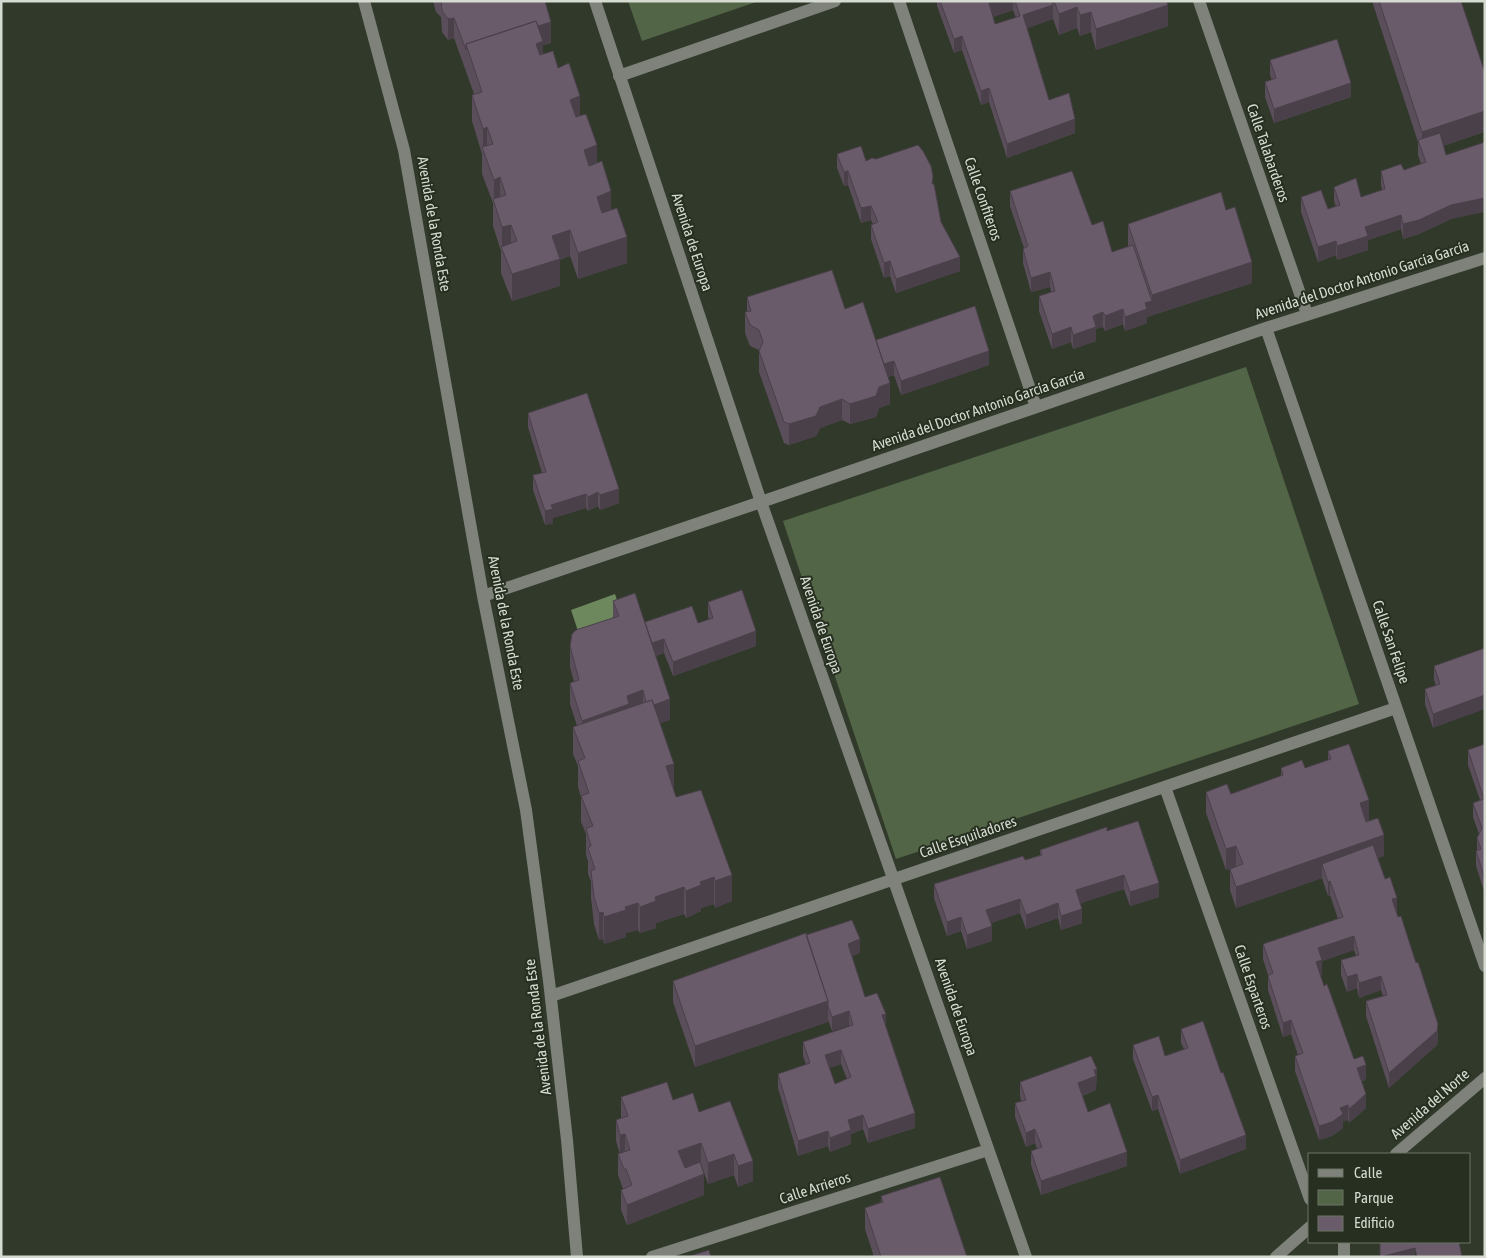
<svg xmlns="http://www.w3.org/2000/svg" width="1486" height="1258" viewBox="0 0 1486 1258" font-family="'Asap Condensed',sans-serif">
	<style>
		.green { fill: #536547 }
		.water { fill: #6e885d }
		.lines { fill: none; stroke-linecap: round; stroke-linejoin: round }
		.minor { stroke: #7e827b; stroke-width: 12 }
		.wall { fill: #5a4e5a; fill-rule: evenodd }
		.shaded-wall { fill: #4a404a }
		.building { fill: #695b69; stroke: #4a404a; fill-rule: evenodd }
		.labels { text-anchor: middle; stroke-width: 4; stroke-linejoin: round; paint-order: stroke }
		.street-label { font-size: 15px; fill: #d5dbd1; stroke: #262f20 }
	</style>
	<rect width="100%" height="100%" fill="#30392a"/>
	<path class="green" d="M628 1H759L642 41Z
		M1246 367 1359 704 896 859 783 521Z"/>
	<path class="water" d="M615 594 622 615 578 631 571 610Z"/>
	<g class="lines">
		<path class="minor" d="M364 1 404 150 483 596 526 810 549 981 567 1140 577 1257
			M595 1 761 502 1026 1257
			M899 1 1036 407
			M1199 1 1307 314
			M619 76 835 1
			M1266 328 1485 966
			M483 596 761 502 1266 328 1485 258
			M1165 787 1310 1199
			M551 996 1396 708
			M1396 1154 1485 1078
			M1344 1242V1257
			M652 1257 988 1150
			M1276 1257 1310 1227"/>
	</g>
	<path class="wall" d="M433 1H545L551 43 543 45V54L558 68 580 116 597 163 627 263 578 279 570 256 560 260V286L512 301 501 273V251L493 226V203L482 174V154L472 121V95L474 94 454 38 448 40 442 32 441 17 436 12Z
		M937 1H1166L1168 26 1096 50 1091 32 1080 36 1077 28 1059 35 1053 19 1027 28 1049 100 1075 133 1007 158 989 102 981 105 962 50 954 53 937 6ZM1013 10 1016 18 995 24 993 17Z
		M1372 1H1461L1485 73V133L1484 132 1443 146 1451 219 1419 234 1403 239 1401 229 1368 240V250L1337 260 1336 255 1318 262 1301 212V197L1328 209 1336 207 1334 201V187L1361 197 1382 190 1381 185V171L1404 170 1421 164 1418 155V142Z
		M1270 60 1351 97 1274 123 1265 97V82L1272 80 1270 75Z
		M837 154 866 161 933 184 941 222 960 271 896 293 890 276 884 278 871 239V225L873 224 871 220 861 223 848 185 844 186 837 168Z
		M1010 191 1092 225 1112 252 1128 247V224L1226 210 1252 283 1147 317V323L1125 331 1123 324 1105 331 1103 327 1096 329V341L1073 349 1071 342 1052 349 1039 311V296L1051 292 1050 287 1031 292 1023 263V249L1024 248 1010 206Z
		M747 297 845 309 876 340 989 365 901 395 894 375 888 377 890 404 879 408 876 417 850 424 842 420 820 428 816 436 789 445 784 443 759 372V350L750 346 745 333V312H747Z
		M528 413 619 503 600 510 598 506 588 511 586 508 553 518V523L545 525 533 490V475L542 473 528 427Z
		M613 601 645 622 698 623 709 620 708 616V602L756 646 673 676 664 653 656 656 670 720 660 723 674 790 676 797 732 901 715 908 714 904 701 908V911L686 918 684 914 656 923V928L640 933 638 930 626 933V937L604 944 603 939 599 940 594 924 591 898V882L588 874V861L586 855V834L581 822V797L578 787V766L573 754V727L577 726 570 704V683L574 682 570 667V646L613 617Z
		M1485 648 1433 728 1425 704V689L1436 686 1434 680V666Z
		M1485 744V894L1476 866V851L1477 850V838L1479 834 1473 817V803L1480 800 1468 765V750Z
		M1328 751 1369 821 1384 856 1378 858 1397 912H1396L1438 1038 1437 1045 1389 1088 1366 1016V1001L1383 996 1381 990 1359 998 1357 988 1347 992 1341 975V960L1356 956 1354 950 1322 961V975H1320L1324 986 1354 1059 1366 1080 1361 1081 1366 1108 1349 1123 1348 1120 1343 1121V1128L1332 1136 1319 1140 1295 1071V1056L1298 1055 1291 1034 1283 1037 1268 990V975L1263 959V944L1338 919 1330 895 1328 896 1322 878 1236 908 1230 890V869L1234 868 1226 870 1206 813V792L1231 794 1281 776V768H1305L1328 760Z
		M1107 831 1159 897 1130 906 1124 889 1080 903 1082 923 1061 930 1058 918 1026 929 1020 913 991 923 992 941 967 949 961 931 947 936 934 898V884L1025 860 1040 855V850Z
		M806 935 860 953 852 956 865 997 886 1026 915 1128 868 1143 863 1129 851 1134V1144L830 1152 828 1146 798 1156 778 1088V1074L806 1065 803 1056V1042L849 1026V1025L832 1031 828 1020V1022L695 1067 673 1002V981ZM841 1064 847 1079 835 1084 829 1068Z
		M1181 1029 1246 1149 1180 1174 1158 1109 1152 1111 1133 1059V1045L1165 1056 1184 1049 1181 1043Z
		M1097 1069 1096 1090 1082 1096 1088 1112 1127 1166 1041 1195 1031 1165V1151L1037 1149 1035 1143 1026 1147 1015 1117V1103L1021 1101 1020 1096V1082Z
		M621 1097 673 1100 699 1112 730 1101 753 1181 738 1187 734 1175 708 1184 701 1164H700L704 1195 627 1225 621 1210V1190L623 1189 618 1175V1154H620L616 1141V1120L621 1118Z
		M881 1196 967 1257H874L865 1229V1208L881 1202Z"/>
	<path class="shaded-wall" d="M996 1H1013V10L989 18V3Z
		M1053 5V19L1023 30V15Z
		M1168 5V26L1096 50V29Z
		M1077 7V28L1059 35V14Z
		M1091 12V32L1080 36V15Z
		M454 18V38L448 40V19Z
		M551 22V43L543 45V68L468 49Z
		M962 36V50L954 53V39Z
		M1351 83V97L1274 123V109Z
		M989 88V102L981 105V91Z
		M580 96V123L570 126V100Z
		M1485 111 1484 132 1422 153V132Z
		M1075 119V133L1007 158V144Z
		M487 127V154L483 148V129Z
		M597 145V172L584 176V150Z
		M848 171V185L844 186V172Z
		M500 177V204L494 202V180Z
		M611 191V218L597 223V197Z
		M1485 198V212L1451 219 1419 234 1403 239V224L1451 205Z
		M871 206V220L861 223V208Z
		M1401 215V229L1368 240V250L1337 260V246L1365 227Z
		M511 225V251L502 249V227Z
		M570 230V256L560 260V286L512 301V274L552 236Z
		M627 237V263L578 279V253Z
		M1336 241V255L1318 262V247Z
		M960 257V271L896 293V279Z
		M890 261V276L884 278V263Z
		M1252 262V283L1147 317V323L1125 331V317L1145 303 1152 301V295Z
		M1050 272V287L1031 292V278Z
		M1123 309V324L1105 331V316Z
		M1103 312V327L1096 329V341L1073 349V335L1093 316Z
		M1071 327V342L1052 349V334Z
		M989 351V365L901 395V381Z
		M894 361V375L882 379V365Z
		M890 383V404L879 408 876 417 850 424V404L879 387Z
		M842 399V420L820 428 816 436 789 445V424L820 407Z
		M619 489V503L600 510V495Z
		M598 492V506L588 511V497Z
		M586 494V508L553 518V523L545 525V511L551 505Z
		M756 631V646L673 676V662Z
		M664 639V653L650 658V644Z
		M643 690V711L582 742V721L627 696Z
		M1485 695V709L1433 728V714Z
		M670 699V720L648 728V707Z
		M674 764V790L666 766Z
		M1369 800V821L1360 823V803Z
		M1384 835V856L1326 876 1322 864V878L1236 908V887Z
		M1236 846V867L1226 870V849Z
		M732 875V901L715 908V881Z
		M1124 875V889L1076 905V890Z
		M714 877V904L701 908V911L686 918V891L700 882Z
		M1330 881V895L1328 896V882Z
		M1159 883V897L1130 906V892Z
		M684 887V914L656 923V928L640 933V907L655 897Z
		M1397 898V912L1392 913V899Z
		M1020 899V913L986 925V910Z
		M638 903V930L626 933V937L604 944V917L625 907Z
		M1058 903V918L1026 929V915Z
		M1082 909V923L1061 930V916Z
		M603 912V939L599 940V913Z
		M961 917V931L947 936V922Z
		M992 926V941L967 949V935Z
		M1354 936V950L1322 961V975L1316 977V962L1318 948Z
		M860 939V953L848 958V944Z
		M1357 974V988L1347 992V977Z
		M1381 976V990L1359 998V983Z
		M828 1001V1022L695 1067V1046Z
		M849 1011V1025L832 1031V1017Z
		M886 1014V1028L882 1015Z
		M1291 1020V1034L1283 1037V1023Z
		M1438 1024V1038L1437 1045 1389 1088V1073Z
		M841 1050V1064L825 1069V1055Z
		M1366 1065V1080L1357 1082V1068Z
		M1097 1069 1096 1090 1078 1097V1083Z
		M1366 1094V1108L1349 1123V1109Z
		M1158 1095V1109L1152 1111V1097Z
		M1348 1105V1120L1343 1121V1128L1332 1136 1319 1140V1126L1340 1108Z
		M915 1113V1128L868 1143V1129Z
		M863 1115V1129L851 1134V1144L830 1152V1138L848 1120Z
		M1035 1129V1143L1026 1147V1133Z
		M828 1131V1146L798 1156V1141Z
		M625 1134V1154L620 1156V1135Z
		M1246 1135V1149L1180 1174V1160Z
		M701 1143V1164L678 1172V1151Z
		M1127 1152V1166L1041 1195V1181Z
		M734 1154V1175L708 1184V1163Z
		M753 1161V1181L738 1187V1166Z
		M704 1174V1195L627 1225V1205Z
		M1415 1248V1257H1382Z"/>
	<path class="building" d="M441 1H545L551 22 538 26 536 21 466 44V50L454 18 448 19 442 11Z
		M940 1H996L989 3 995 24 1020 16 1015 1H1052L1053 5 1023 15 1049 100 1069 93 1075 119 1007 144 989 88 981 91 962 36 954 39Z
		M1054 1H1166L1168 5 1096 29 1091 12 1080 15 1077 7 1059 14Z
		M1379 1H1461L1485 73V111L1422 132Z
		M536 21 543 41 536 44 540 55 553 51 558 68 569 63 580 96 570 100 576 117 586 114 597 145 584 150 589 166 602 161 611 191 597 197 602 213 617 208 627 237 578 253 570 230 552 236 560 259 512 274 501 247 517 241 511 225 502 227 493 199 506 195 500 177 494 180 482 147 493 144 487 127 483 129 472 95 482 92 466 44Z
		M1337 39 1351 83 1274 109 1265 82 1276 78 1270 60Z
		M1440 133 1446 155 1485 142V198L1451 205 1419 220 1403 224 1401 215 1365 227 1368 236 1337 246 1336 241 1318 247 1301 197 1321 190 1328 209 1340 205 1334 187 1356 178 1361 197 1385 189 1381 171 1401 164 1404 170 1426 162 1418 140Z
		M918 145 923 151 931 166 933 176 932 184H934L941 222 960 257 896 279 890 261 884 263 871 225 878 222 871 206 861 208 848 171 844 172 837 154 861 146 866 161 872 158 876 159Z
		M1072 171 1092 225 1103 221 1112 252 1133 245 1152 301 1145 303 1147 309 1125 317 1123 309 1105 316 1103 312 1093 316 1096 327 1073 335 1071 327 1052 334 1039 296 1055 291 1050 272 1031 278 1023 249 1028 246 1010 191Z
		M1221 192 1226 210 1235 207 1252 262 1152 295 1128 224Z
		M832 270 845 309 863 302 890 383 879 387 876 396 850 404 842 399 820 407 816 416 789 424 784 422 759 351 763 342 759 330 750 325 745 312 751 311 747 297Z
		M975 306 989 351 901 381 894 361 884 364 876 340Z
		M587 393 619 489 600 495 598 492 588 497 586 494 551 505 553 509 545 511 533 475 546 472 528 413Z
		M742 590 756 631 673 662 664 639 652 643 645 622 692 606 698 623 713 618 708 602Z
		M635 593 670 699 654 705 652 700 646 702 643 690 627 696 629 704 582 721 570 683 579 680 570 646 572 634 576 630 619 616 613 601Z
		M1485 648V695L1433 714 1425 689 1440 684 1434 666Z
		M652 700 674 764 666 766 676 797 701 790 732 875 715 881 714 877 700 882 701 885 686 891 684 887 655 897 656 901 640 907 638 903 625 907 626 910 604 917 603 912 599 913 594 897 591 871 595 869 588 848 591 846 586 828 593 826 581 796 589 793 578 761 585 758 573 727Z
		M1349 744 1369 800 1360 803 1366 822 1378 818 1384 835 1236 887 1230 869 1243 864 1236 846 1226 849 1206 792 1227 784 1231 794 1283 775 1281 768 1302 760 1305 768 1331 759 1328 751Z
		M1485 744V879L1476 851 1481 849 1477 838 1482 828 1473 803 1484 799 1468 750Z
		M1138 821 1159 883 1130 892 1124 875 1076 890 1082 909 1061 916 1058 903 1026 915 1020 899 986 910 992 926 967 935 961 917 947 922 934 884 1023 856 1025 860 1042 855 1040 850 1107 827V831Z
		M1373 845 1385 879 1390 877 1397 898 1392 899 1398 917 1401 916 1416 963 1418 962 1438 1024 1437 1031 1389 1073 1366 1001 1387 995 1381 976 1359 983 1357 974 1347 977 1341 960 1359 955 1354 936 1318 948 1322 960 1316 962 1324 986 1327 984 1354 1059 1363 1056 1366 1065 1357 1068 1366 1094 1349 1109 1348 1105 1340 1108 1343 1114 1332 1122 1319 1126 1295 1056 1303 1053 1291 1020 1283 1023 1268 976 1273 973 1263 944 1343 917 1330 881 1328 882 1322 864Z
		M852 920 860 939 848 944 865 997 877 993 886 1014 882 1015 915 1113 868 1129 863 1115 848 1120 851 1130 830 1138 828 1131 798 1141 778 1074 810 1063 803 1042 853 1025 849 1011 832 1017 828 1006V1001L806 935ZM841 1050 851 1077 835 1084 825 1055Z
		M806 933 828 1001 695 1046 673 981Z
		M1203 1021 1221 1073 1223 1072 1246 1135 1180 1160 1158 1095 1152 1097 1133 1045 1159 1036 1165 1056 1188 1048 1181 1029Z
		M1091 1056 1097 1069 1094 1070 1096 1076 1078 1083 1088 1112 1110 1103 1127 1152 1041 1181 1031 1151 1042 1147 1035 1129 1026 1133 1015 1103 1026 1100 1020 1082Z
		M667 1082 673 1100 693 1093 699 1112 730 1101 753 1161 738 1166 734 1154 708 1163 701 1143 678 1151 685 1168 700 1162 704 1174 627 1205 621 1190 632 1185 626 1169H624L618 1154 630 1150 625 1134 620 1135 616 1120 628 1116 621 1097Z
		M940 1177 967 1257H881L865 1208 883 1202 881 1196Z
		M1380 1242H1459L1462 1257H1417L1415 1248 1380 1257Z
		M709 1250 711 1257H687Z"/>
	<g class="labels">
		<g class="street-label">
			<text transform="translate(1268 153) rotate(71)" y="5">Calle Talabarderos</text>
			<text transform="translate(983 199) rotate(71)" y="5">Calle Confiteros</text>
			<text transform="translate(434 224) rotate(80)" y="5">Avenida de la Ronda Este</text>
			<text transform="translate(692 242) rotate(72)" y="5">Avenida de Europa</text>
			<text transform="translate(1362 280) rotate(-18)" y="5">Avenida del Doctor Antonio García García</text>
			<text transform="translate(978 410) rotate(-19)" y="5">Avenida del Doctor Antonio García García</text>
			<text transform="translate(506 623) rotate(79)" y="5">Avenida de la Ronda Este</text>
			<text transform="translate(821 625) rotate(71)" y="5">Avenida de Europa</text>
			<text transform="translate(1391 642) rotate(71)" y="5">Calle San Felipe</text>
			<text transform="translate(968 837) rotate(-19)" y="5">Calle Esquiladores</text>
			<text transform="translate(1253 987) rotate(71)" y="5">Calle Esparteros</text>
			<text transform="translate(956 1007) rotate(71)" y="5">Avenida de Europa</text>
			<text transform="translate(538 1027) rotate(-97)" y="5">Avenida de la Ronda Este</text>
			<text transform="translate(1430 1104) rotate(-41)" y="5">Avenida del Norte</text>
			<text transform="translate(815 1188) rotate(-18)" y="5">Calle Arrieros</text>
		</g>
	</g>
	<rect width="1486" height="1258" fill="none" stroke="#d5dbd1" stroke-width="5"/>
	<rect x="1308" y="1153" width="162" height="90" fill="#262f20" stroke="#6c7467"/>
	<rect x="1318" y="1169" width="25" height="8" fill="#7e827b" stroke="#6c7467"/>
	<text x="1354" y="1178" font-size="15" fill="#d5dbd1">Calle</text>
	<rect x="1318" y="1190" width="25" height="15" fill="#536547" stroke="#6c7467"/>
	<text x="1354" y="1203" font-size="15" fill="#d5dbd1">Parque</text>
	<rect x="1318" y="1216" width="25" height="15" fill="#695b69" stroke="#6c7467"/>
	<text x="1354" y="1228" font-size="15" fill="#d5dbd1">Edificio</text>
</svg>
